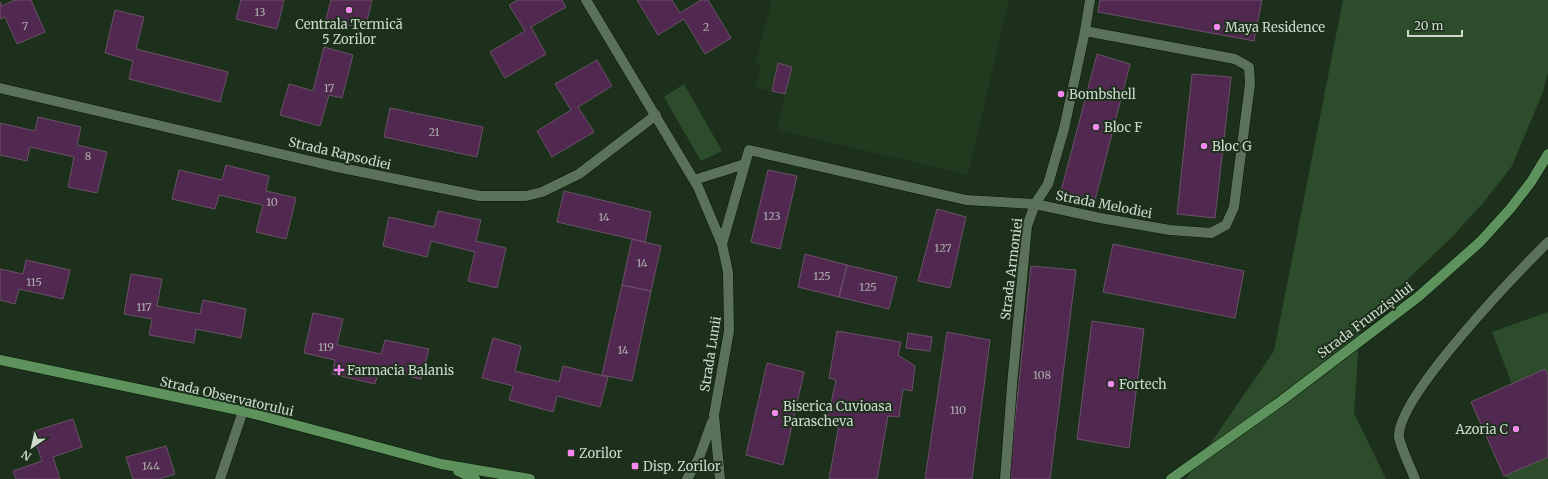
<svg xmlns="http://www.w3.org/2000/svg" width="1548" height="479" viewBox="0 0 1548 479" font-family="Merriweather,serif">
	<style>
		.built { fill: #20391f }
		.green { fill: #2c4c2b }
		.building { fill: #51284f; stroke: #6a5268 }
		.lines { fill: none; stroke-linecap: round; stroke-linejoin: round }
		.minor-casing { stroke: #051805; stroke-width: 11 }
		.major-casing { stroke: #051805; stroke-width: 11 }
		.minor { stroke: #5b7159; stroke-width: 10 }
		.major { stroke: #5e925c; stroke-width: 10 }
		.poi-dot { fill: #f589ef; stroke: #1c301c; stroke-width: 1.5 }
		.labels { text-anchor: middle; stroke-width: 4; stroke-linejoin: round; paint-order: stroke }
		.number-label { font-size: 11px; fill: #adadac }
		.poi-label { font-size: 13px; fill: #ccd9cb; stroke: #1c301c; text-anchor: start }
		.street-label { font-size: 13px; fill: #ccd9cb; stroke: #1c301c }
	</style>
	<rect width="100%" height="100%" fill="#1c301c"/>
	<path class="built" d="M772 0H1009L968 175 777 130 785 94 755 88 761 65 755 64Z"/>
	<path class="green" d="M1343 0H1548V72L1543 92 1512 166 1484 202 1452 237 1360 325 1354 413 1386 479H1186L1274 351Z
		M684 84 722 151 701 161 664 97Z
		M1548 312V375L1545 369 1512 384 1492 332Z
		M1548 457V479H1509L1504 476Z"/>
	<path class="building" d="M15 0H31L45 32 17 44 5 17 0 19V2L2 6Z
		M241 0H284L277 29 236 19Z
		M331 0H372L365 29 326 19Z
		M518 0H562L566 7 531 27 546 54 505 78 490 52 525 31 509 5Z
		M637 0H672L680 13 701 0H708L731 38 705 54 684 19 658 35Z
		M1100 0H1262L1254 41 1098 12Z
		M115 10 144 17 136 49 228 72 220 102 129 79 133 61 105 53Z
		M324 47 353 55 342 98 329 95 320 126 280 115 289 84 313 91Z
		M1097 54 1130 64 1095 200 1061 191Z
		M597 60 612 86 578 107 594 132 552 157 537 131 571 110 555 84Z
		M778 63 792 67 785 94 772 91Z
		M1192 74 1231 77 1215 218 1177 214Z
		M390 108 483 127 477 157 384 137Z
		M38 117 81 127 77 145 107 152 97 193 68 187 74 157 30 147 27 161 0 155V123L35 131Z
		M226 165 269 176 266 191 296 198 286 239 256 232 263 205 219 195 215 209 172 199 179 170 222 180Z
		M768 170 797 176 780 249 751 242Z
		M564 191 651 212 645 242 557 222Z
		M937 209 966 217 950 288 918 281Z
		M438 211 481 220 476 241 506 248 497 288 468 281 475 252 431 241 427 257 383 246 389 217 434 227Z
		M632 239 661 246 651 291 622 285Z
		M1113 244 1244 271 1235 318 1103 292Z
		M805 254 847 265 839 297 798 287Z
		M26 260 70 270 63 299 19 289 15 304 0 300V269L23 274Z
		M847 265 897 277 889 309 839 297Z
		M1031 266 1076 270 1050 479H1009Z
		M131 274 162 279 157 306 200 314 203 300 246 309 241 338 196 329 194 343 149 335 152 319 124 314Z
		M622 285 651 291 632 381 602 375Z
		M313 313 343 319 337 345 381 354 385 340 429 349 421 379 379 370 375 384 332 374 335 360 304 353Z
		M1092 321 1144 329 1129 448 1077 439Z
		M837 331 901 342 898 355 915 366 912 391 903 389 899 417 888 416 877 479H829L840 419 828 417 836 380 829 378Z
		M947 332 990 340 972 479H925Z
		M908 333 932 337 930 351 906 348Z
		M493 338 521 346 515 371 559 382 563 366 608 377 600 407 557 396 553 412 509 400 513 386 482 378Z
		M767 363 804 372 783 465 746 455Z
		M1545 369 1548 375V457L1504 476 1471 402Z
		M73 419 82 447 53 457 60 479H16L13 471 42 461 32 432Z
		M166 446 175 474 159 479H133L126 457Z"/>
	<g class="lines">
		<defs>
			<path id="minor" d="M586 0 698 187 722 244 728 272 729 331 714 415 720 479
				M0 88 332 166 480 196H526L542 192 579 174 656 115
				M694 180 745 164
				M722 244 749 150 966 200 1035 204 1100 218 1170 230 1211 233 1226 225 1234 207 1250 84 1249 67 1235 59 1085 31
				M220 479 243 411
				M687 479 699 458 712 422
				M1005 479 1012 385 1027 226 1035 204 1048 184 1064 129 1085 31 1090 0
				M1415 479C1411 468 1400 447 1399 436 1398 396 1517 273 1548 242"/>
			<path id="major" d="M0 360 243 411 441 464 530 479
				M458 471 475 479
				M1171 479 1281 401 1418 297 1480 242 1510 209 1531 182 1548 154"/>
		</defs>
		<use href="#minor" class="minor-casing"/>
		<use href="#major" class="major-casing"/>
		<use href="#minor" class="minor"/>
		<use href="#major" class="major"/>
	</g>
	<g class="poi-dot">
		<circle cx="349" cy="10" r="4"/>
		<circle cx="1217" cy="27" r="4"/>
		<circle cx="1061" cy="94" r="4"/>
		<circle cx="1096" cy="127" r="4"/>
		<circle cx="1204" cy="146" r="4"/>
		<path d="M337 364h4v4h4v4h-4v4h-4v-4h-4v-4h4z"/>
		<circle cx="1111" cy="384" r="4"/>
		<circle cx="775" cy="413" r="4"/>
		<circle cx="1516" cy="429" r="4"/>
		<rect x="567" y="449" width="8" height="8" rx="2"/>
		<rect x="631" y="462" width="8" height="8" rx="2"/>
	</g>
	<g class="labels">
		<g class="number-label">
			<text x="260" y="16">13</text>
			<text x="25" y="30">7</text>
			<text x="706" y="31">2</text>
			<text x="329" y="92">17</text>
			<text x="434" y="136">21</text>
			<text x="88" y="160">8</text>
			<text x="272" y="206">10</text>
			<text x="772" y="220">123</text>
			<text x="604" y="221">14</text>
			<text x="943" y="252">127</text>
			<text x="642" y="267">14</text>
			<text x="822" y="280">125</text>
			<text x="34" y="286">115</text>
			<text x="868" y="291">125</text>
			<text x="144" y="311">117</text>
			<text x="326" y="351">119</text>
			<text x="623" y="354">14</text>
			<text x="1042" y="379">108</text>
			<text x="958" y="414">110</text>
			<text x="151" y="470">144</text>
		</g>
		<g class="poi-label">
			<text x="349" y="29" text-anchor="middle">Centrala Termică<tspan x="349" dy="15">5 Zorilor</tspan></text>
			<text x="1225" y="32">Maya Residence</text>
			<text x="1069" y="99">Bombshell</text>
			<text x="1104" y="132">Bloc F</text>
			<text x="1212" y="151">Bloc G</text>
			<text x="347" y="375">Farmacia Balanis</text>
			<text x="1119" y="389">Fortech</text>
			<text x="783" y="411">Biserica Cuvioasa<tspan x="783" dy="15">Parascheva</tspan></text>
			<text x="1508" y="434" text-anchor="end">Azoria C</text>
			<text x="579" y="458">Zorilor</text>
			<text x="643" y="471">Disp. Zorilor</text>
		</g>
		<g class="street-label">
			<text transform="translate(340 153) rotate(13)" y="5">Strada Rapsodiei</text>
			<text transform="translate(1104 204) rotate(11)" y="5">Strada Melodiei</text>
			<text transform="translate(1011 269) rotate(-83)" y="5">Strada Armoniei</text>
			<text transform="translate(1365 320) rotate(-37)" y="5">Strada Frunzișului</text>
			<text transform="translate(710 354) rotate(-81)" y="5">Strada Lunii</text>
			<text transform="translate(227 396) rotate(13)" y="5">Strada Observatorului</text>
		</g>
	</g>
	<g transform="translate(32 447) rotate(214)" stroke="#1c301c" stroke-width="3" paint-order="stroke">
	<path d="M0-3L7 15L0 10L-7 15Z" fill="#ccd9cb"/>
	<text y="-6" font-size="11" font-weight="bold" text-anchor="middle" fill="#ccd9cb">N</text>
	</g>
	<path d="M1408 30v6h54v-6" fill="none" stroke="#ccd9cb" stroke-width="2"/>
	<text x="1414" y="30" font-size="12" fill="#ccd9cb" stroke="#1c301c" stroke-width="3" paint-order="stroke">20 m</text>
</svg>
